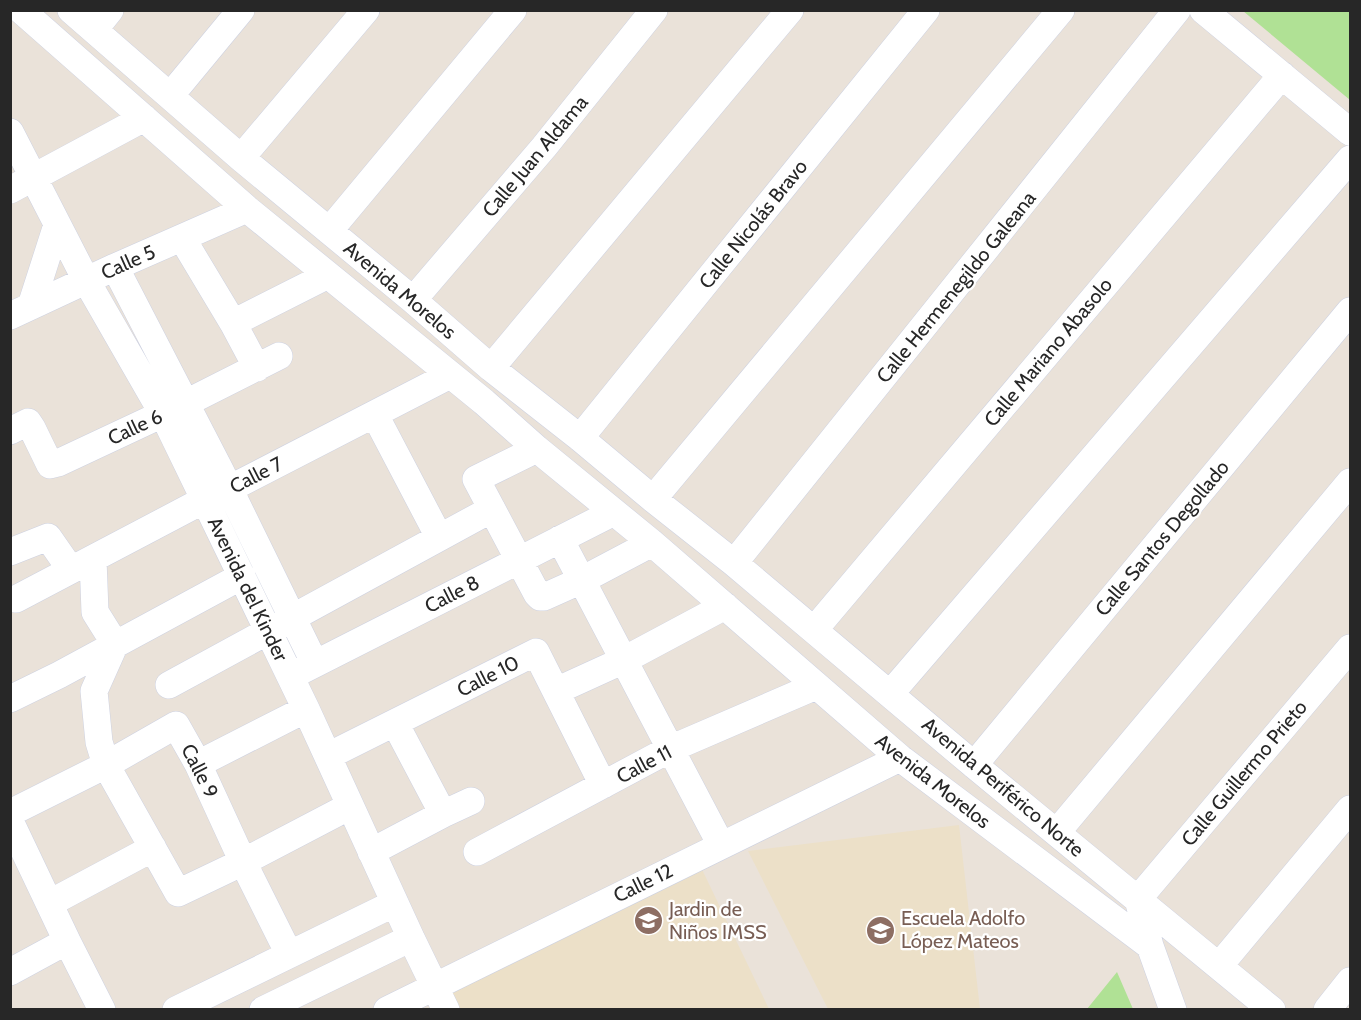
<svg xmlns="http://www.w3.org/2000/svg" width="1361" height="1020" viewBox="0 0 1361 1020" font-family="Cabin,sans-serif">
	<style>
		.education { fill: #ece0c8 }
		.green { fill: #b0e195 }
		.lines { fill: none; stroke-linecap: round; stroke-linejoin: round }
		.street-casing { stroke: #ced2e1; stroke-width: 28 }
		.street { stroke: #fff; stroke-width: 27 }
		.labels { text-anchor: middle; stroke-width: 4.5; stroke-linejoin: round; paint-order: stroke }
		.street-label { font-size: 20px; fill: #272727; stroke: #fff }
		.education-label { font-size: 20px; fill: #785e54; stroke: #fff; text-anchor: start }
	</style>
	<rect width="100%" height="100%" fill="#eae2d9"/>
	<path class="education" d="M959 825 980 1009H828L748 851Z
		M697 859 769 1009H459L444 981Z"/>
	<path class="green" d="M1243 11H1350V100Z
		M1117 972 1133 1009H1087Z"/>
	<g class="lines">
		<defs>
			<path id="street" d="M21 10 247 209 484 402 537 449 652 543 900 758 1150 946
				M71 10 241 158 413 300 491 368 580 438 653 499 734 563 974 765 1272 1010
				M1203 10 1350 132
				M94 30 110 10
				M170 96 241 10
				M10 132 86 280 163 414 306 709 411 938 446 1010
				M241 158 366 10
				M10 190 144 118
				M329 231 513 10
				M182 238 233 323 257 368
				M115 267 220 470 315 664
				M413 300 544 147 654 10
				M31 306 57 225
				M10 316 115 267 247 209
				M233 323 328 275
				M491 368 790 10
				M375 415 439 537
				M10 431 28 422 32 428 50 465 58 463 186 403 279 356
				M580 438 926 10
				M537 449 476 479 537 594 540 597H544L582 580 652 543
				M653 499 1061 10
				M560 539 721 845
				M10 552 48 537 71 570
				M93 559 95 612 115 644 94 691 99 742 106 765 178 893 243 862 350 806
				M734 563 1177 10
				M16 599 204 500 229 489 450 375
				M814 630 1282 75
				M299 672 614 512
				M169 685 492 509
				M556 691 624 660 725 606
				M890 694 1350 159
				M10 699 59 675 242 576
				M395 723 443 814
				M328 756 536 652 603 785
				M198 764 306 709
				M974 765 1350 311
				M10 813 106 765 176 725 198 764 243 862 289 954
				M10 821 67 941 102 1010
				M1057 832 1350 482
				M371 852 443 814 471 801
				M477 852 670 749 816 686
				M50 903 153 848
				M1219 966 1350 809
				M10 972 67 941
				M176 1010 395 903
				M263 1010 411 938
				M387 1010 900 758
				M1173 1010 1150 946 1138 899 1350 648
				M1327 1010 1350 981"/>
		</defs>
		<use href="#street" class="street-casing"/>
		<use href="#street" class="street"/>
	</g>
	<defs>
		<symbol id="school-disc" viewBox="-11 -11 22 22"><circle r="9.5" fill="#8d6e63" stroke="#fff"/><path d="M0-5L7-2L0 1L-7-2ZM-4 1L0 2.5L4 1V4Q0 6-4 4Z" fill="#fff"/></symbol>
	</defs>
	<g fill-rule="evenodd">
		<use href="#school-disc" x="632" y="904" width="33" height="33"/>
		<use href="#school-disc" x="864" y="914" width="33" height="33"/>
	</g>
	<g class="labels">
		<g class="street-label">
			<text transform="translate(535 156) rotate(-50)" y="7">Calle Juan Aldama</text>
			<text transform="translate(753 224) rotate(-51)" y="7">Calle Nicolás Bravo</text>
			<text transform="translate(128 262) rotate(-24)" y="7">Calle 5</text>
			<text transform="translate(956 287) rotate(-51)" y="7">Calle Hermenegildo Galeana</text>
			<text transform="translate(400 290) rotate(40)" y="7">Avenida Morelos</text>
			<text transform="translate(1048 352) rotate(-50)" y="7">Calle Mariano Abasolo</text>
			<text transform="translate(135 427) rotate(-25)" y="7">Calle 6</text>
			<text transform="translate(256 475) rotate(-27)" y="7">Calle 7</text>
			<text transform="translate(1162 538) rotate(-50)" y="7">Calle Santos Degollado</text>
			<text transform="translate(248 589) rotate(64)" y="7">Avenida del Kinder</text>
			<text transform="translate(452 594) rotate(-27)" y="7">Calle 8</text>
			<text transform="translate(488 676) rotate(-27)" y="7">Calle 10</text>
			<text transform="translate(644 764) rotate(-28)" y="7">Calle 11</text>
			<text transform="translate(200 771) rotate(63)" y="7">Calle 9</text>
			<text transform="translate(1244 773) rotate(-50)" y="7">Calle Guillermo Prieto</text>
			<text transform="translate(933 781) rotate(38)" y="7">Avenida Morelos</text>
			<text transform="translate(1003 787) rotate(40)" y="7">Avenida Periférico Norte</text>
			<text transform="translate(643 883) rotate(-26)" y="7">Calle 12</text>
		</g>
		<g class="education-label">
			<text x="669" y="916">Jardin de<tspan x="669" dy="23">Niños IMSS</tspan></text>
			<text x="901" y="925">Escuela Adolfo<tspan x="901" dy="23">López Mateos</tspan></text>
		</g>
	</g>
	<rect width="1361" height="1020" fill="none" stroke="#272727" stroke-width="24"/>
</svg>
